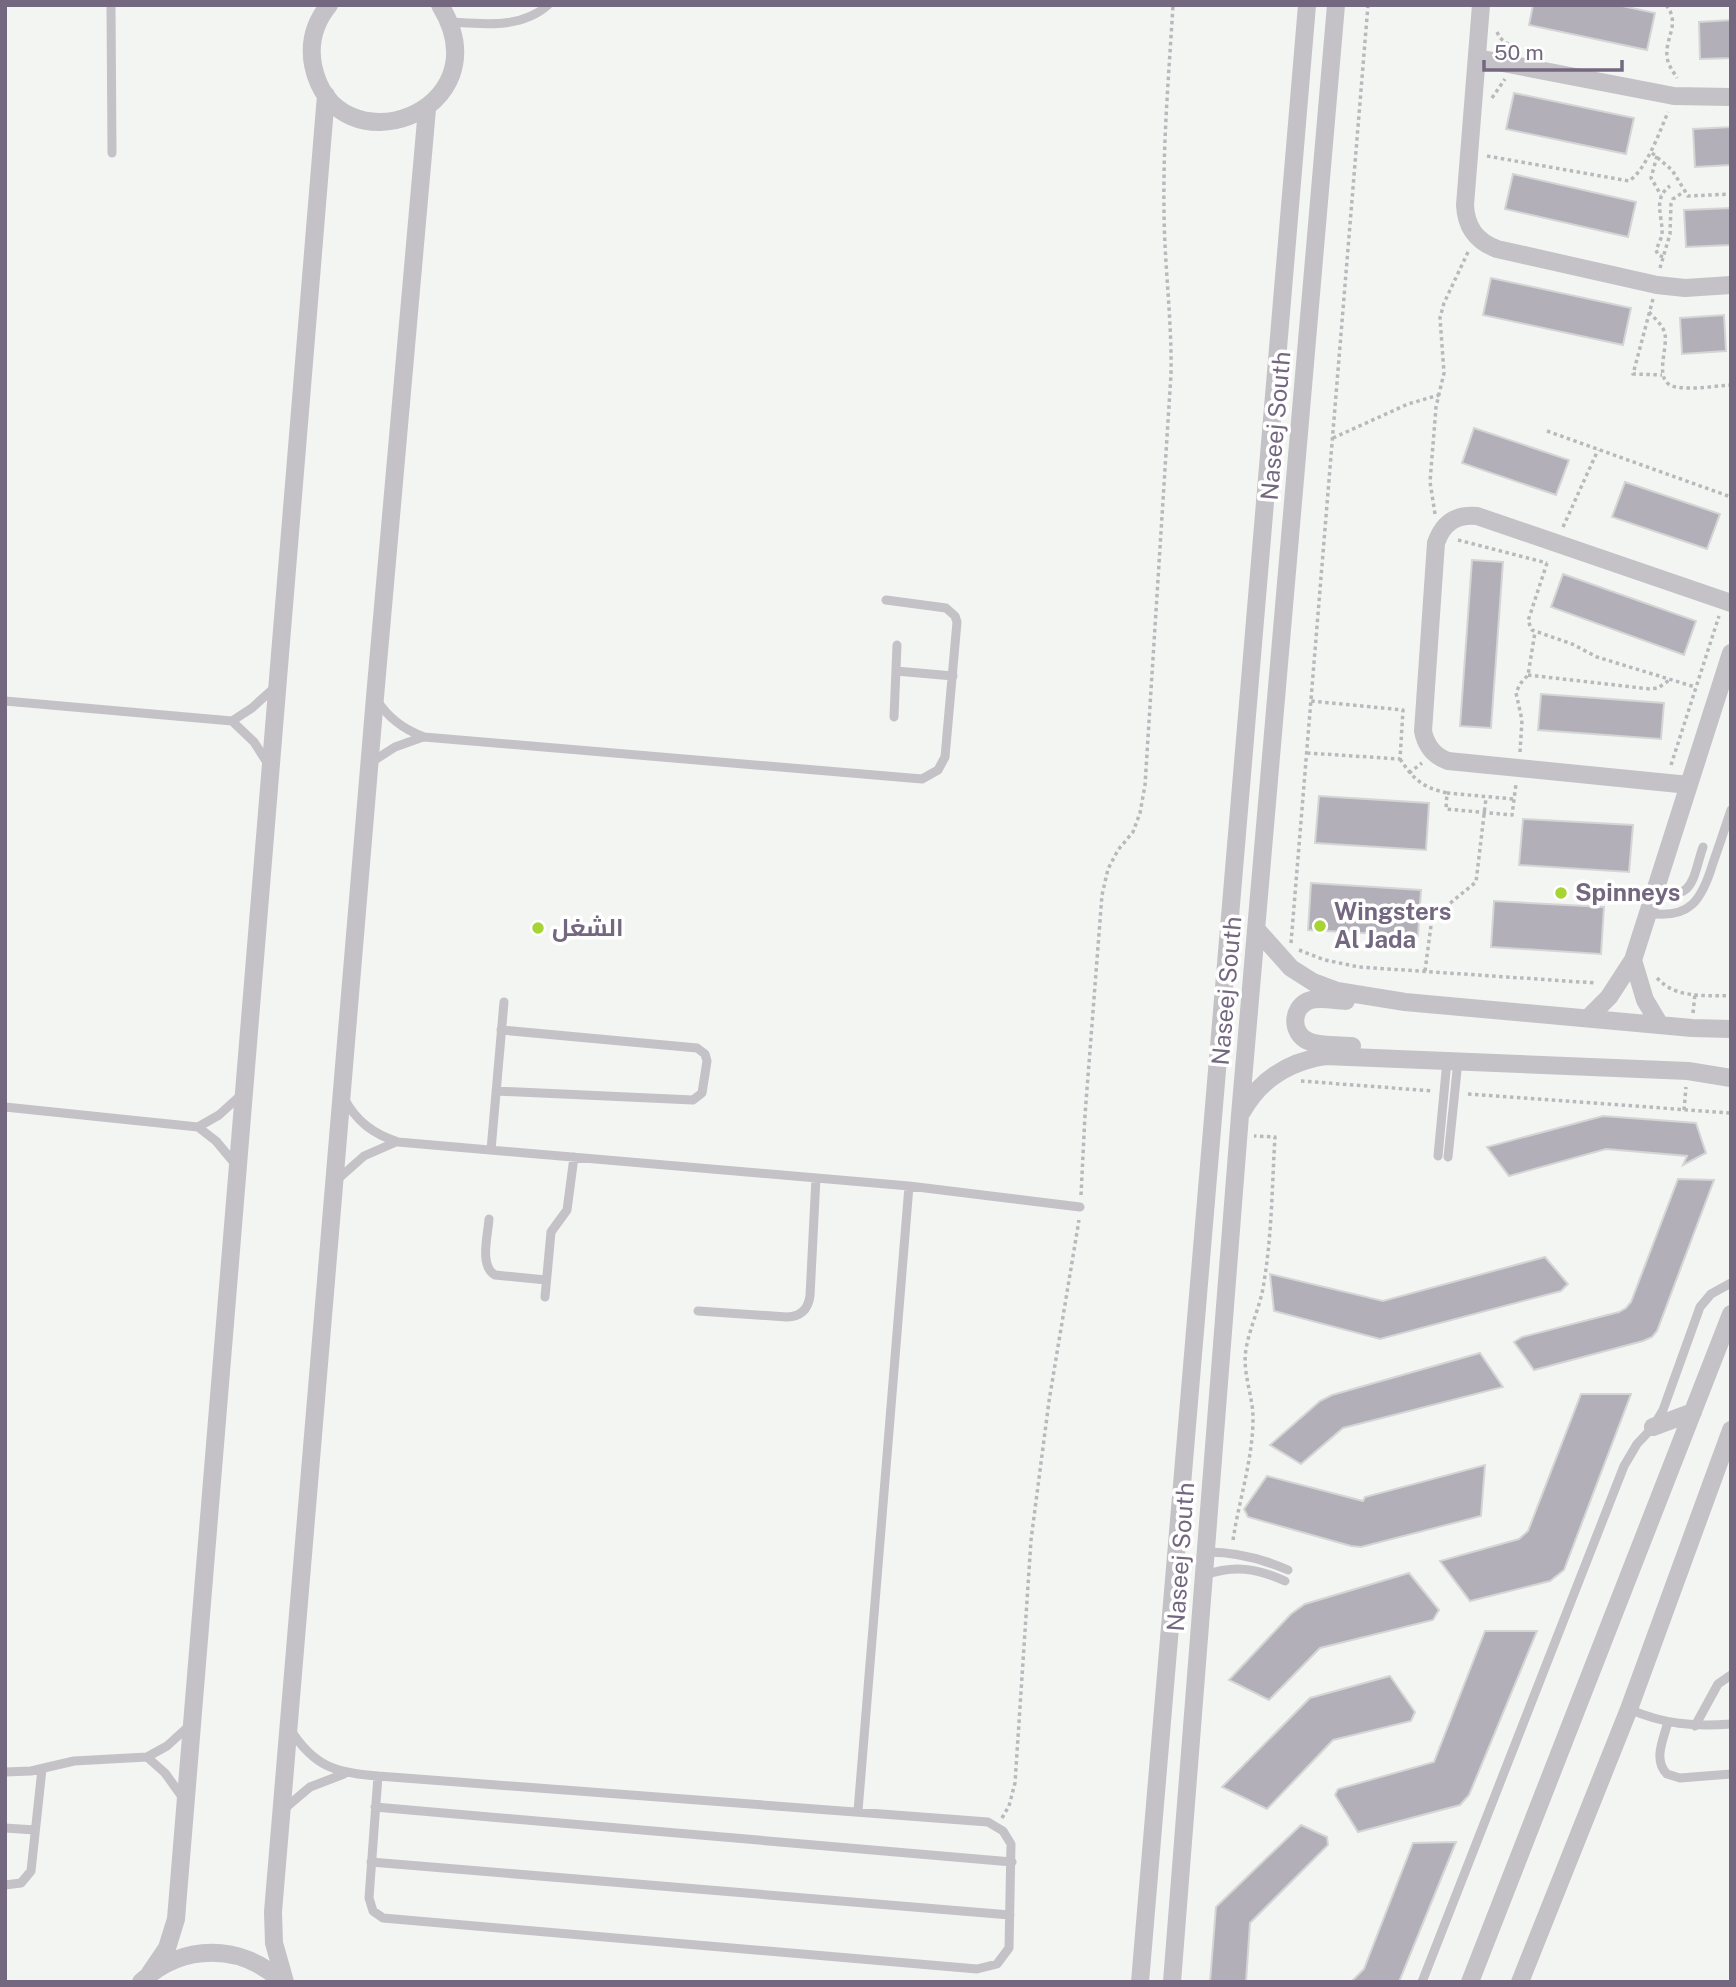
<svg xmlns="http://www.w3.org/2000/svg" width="1736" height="1987" viewBox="0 0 1736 1987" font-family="'Public Sans',Cairo,sans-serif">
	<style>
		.building { fill: #b3afb9; stroke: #d4d6d5; stroke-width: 2 }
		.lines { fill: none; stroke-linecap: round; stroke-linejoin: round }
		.path { stroke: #bbb8bd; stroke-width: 3.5; stroke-dasharray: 3.5 3.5; stroke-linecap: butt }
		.lane { stroke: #c4c1c7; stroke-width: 9 }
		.street { stroke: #c4c1c7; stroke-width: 18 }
		.poi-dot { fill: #a5d433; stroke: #fff; stroke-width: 2.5 }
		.labels { text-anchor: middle; stroke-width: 7; stroke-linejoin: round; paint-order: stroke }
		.street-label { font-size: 24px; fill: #746780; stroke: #fff }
		.poi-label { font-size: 24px; font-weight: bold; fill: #746780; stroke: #fff; text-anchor: start }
	</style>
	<rect width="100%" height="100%" fill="#f2f5f2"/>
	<path class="building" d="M1533 5H1618L1655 13 1647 50 1529 25Z
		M1731 20V58L1700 59 1699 22Z
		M1514 93 1634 118 1626 154 1506 129Z
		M1731 127V165L1695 167 1693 129Z
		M1513 174 1636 202 1628 237 1505 209Z
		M1731 208V245L1686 247 1684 210Z
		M1491 278 1631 308 1623 345 1483 315Z
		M1724 315 1726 351 1682 354 1680 318Z
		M1474 428 1569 460 1556 495 1462 463Z
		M1625 482 1720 514 1707 549 1612 517Z
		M1472 560 1503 562 1491 728 1460 726Z
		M1563 574 1696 621 1684 655 1551 607Z
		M1541 694 1664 703 1661 739 1538 730Z
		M1319 796 1429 803 1426 850 1315 843Z
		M1523 819 1633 825 1629 872 1519 865Z
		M1311 883 1421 890 1418 936 1308 930Z
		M1494 901 1604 907 1601 954 1491 947Z
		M1603 1116 1696 1123 1706 1153 1683 1165 1687 1156 1606 1149 1509 1176 1487 1147Z
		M1678 1179 1714 1180 1657 1331 1652 1337 1643 1341 1534 1370 1514 1342 1522 1337 1619 1312 1626 1308 1631 1302Z
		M1545 1257 1568 1284 1561 1291 1380 1339 1274 1311 1270 1274 1383 1301Z
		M1480 1353 1503 1387 1343 1428 1301 1464 1270 1445 1320 1401 1332 1395Z
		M1581 1394H1631L1564 1570 1550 1581 1470 1601 1440 1561 1519 1539 1528 1531Z
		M1485 1465 1481 1516 1361 1547 1351 1546 1248 1517 1244 1509 1267 1476 1363 1501 1365 1497Z
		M1409 1573 1439 1610 1433 1620 1320 1648 1269 1700 1229 1680 1291 1614 1305 1604Z
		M1485 1631H1537L1469 1795 1460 1805 1358 1832 1335 1795 1338 1789 1434 1762Z
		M1390 1676 1415 1712 1411 1721 1333 1740 1267 1809 1222 1787 1310 1698Z
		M1301 1825 1327 1837 1328 1845 1250 1923 1246 1982H1210L1216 1907Z
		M1456 1842 1399 1982H1351L1364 1969 1413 1843Z"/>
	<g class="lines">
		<path class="path" d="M1666 5C1681 23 1665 37 1667 57 1668 65 1673 71 1677 78
			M1497 32 1500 38 1508 44
			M1492 98 1505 79
			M1652 153 1672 170 1688 196 1731 194
			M1487 156 1629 181C1646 170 1660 131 1668 112
			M1657 156 1651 178 1661 195
			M1663 257 1658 255 1656 250C1658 245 1661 240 1662 234 1663 216 1652 199 1670 186
			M1660 268 1670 234 1671 204 1673 199 1685 191
			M1653 299 1633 374 1662 375
			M1649 312C1655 319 1663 325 1665 334 1668 350 1652 383 1676 387 1693 390 1713 386 1731 385
			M1547 431 1731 497
			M1333 438 1408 404 1439 395
			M1435 514 1430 482 1436 407 1444 373 1440 318 1444 303 1469 250
			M1563 527 1598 450
			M1458 540 1547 563
			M1547 563 1528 621 1532 630 1572 644 1597 657 1695 687
			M1528 675 1650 689 1658 688 1671 679
			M1520 752 1522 720 1516 693 1520 684 1528 675 1535 632
			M1307 753 1400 759 1403 710 1311 701
			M1400 759C1414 780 1422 787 1447 793
			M1671 765 1719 616
			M1409 773 1422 763
			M1513 799 1447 793 1446 809 1512 815 1516 784
			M1291 943 1368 5
			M1299 950 1325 960 1359 967 1596 983
			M1425 971 1432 918 1476 882 1486 798
			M1657 978C1676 999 1705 995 1731 996
			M1693 1013 1695 994
			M1301 1081 1433 1091
			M1468 1094 1731 1113
			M1684 1110 1686 1087
			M1081 1195 1085 1115 1102 895 1108 869 1118 850 1133 832 1140 813 1145 785 1171 374C1172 318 1164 263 1164 208 1163 140 1169 73 1173 5
			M1233 1540C1239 1500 1253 1459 1253 1418 1253 1395 1242 1373 1246 1349 1250 1326 1261 1305 1264 1282 1272 1234 1272 1185 1275 1137L1254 1136
			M1002 1818 1009 1806 1015 1783 1031 1540 1049 1401 1079 1220"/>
		<path class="lane" d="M111 5 112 153
			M450 22C484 24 521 29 548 5
			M896 671 953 676
			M376 699C388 718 403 729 424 737L922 779 938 770 945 757 957 622 955 616 946 608 886 600
			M5 701 232 721 254 742 268 764
			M894 717 897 645
			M232 721 252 708 274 688
			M370 763 395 747 423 737
			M1654 892C1695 901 1692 879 1703 847
			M1647 913C1690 920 1702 900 1713 863 1719 846 1725 828 1731 810
			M496 1091 693 1100 702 1093 707 1061 705 1054 697 1048 501 1030
			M344 1098C356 1121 373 1134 398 1142L909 1186 1080 1207
			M5 1107 198 1127 219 1115 241 1095
			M198 1127 216 1141 236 1165
			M491 1150 504 1002
			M1438 1156 1447 1061
			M1448 1157 1458 1061
			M338 1179 364 1156 396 1142
			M489 1219C488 1235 479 1266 495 1275L546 1280
			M545 1297 551 1232 567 1210 574 1157
			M698 1311 787 1317C800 1317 808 1310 810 1296L816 1178
			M1207 1552C1236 1552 1261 1558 1288 1570
			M1205 1575C1234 1565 1256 1568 1285 1581
			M1629 1709C1663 1724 1694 1727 1731 1724
			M1668 1722C1663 1740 1653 1760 1667 1774L1680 1778 1731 1774
			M1695 1726 1718 1684 1731 1675
			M290 1729C314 1767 336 1773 378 1776L988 1822 1003 1831 1011 1844 1009 1948 997 1964 977 1969 383 1918 373 1911 369 1898 378 1776
			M147 1757 165 1773 183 1798
			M5 1772 31 1771 74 1761 147 1757 167 1746 189 1726
			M375 1807 1012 1862
			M284 1809 310 1787 344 1774
			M858 1811 909 1186
			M5 1828 35 1830
			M371 1862 1010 1915
			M5 1885 21 1883 31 1871 42 1769
			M1422 1982 1624 1466 1637 1444 1653 1427 1663 1410 1700 1307 1711 1294 1731 1283"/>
		<path class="street" d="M329 5C315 22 309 43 313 65 335 173 506 113 440 5
			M1481 5 1465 205C1466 227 1476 241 1497 249L1657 285 1685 288 1731 285
			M1477 58 1674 96 1731 97
			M1689 785 1448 761C1434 756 1426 746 1423 731L1436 543C1443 523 1456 514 1477 516L1731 603
			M1257 930 1291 968 1313 982 1337 991 1405 1002 1692 1028 1731 1029
			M1633 960 1645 1000 1660 1025
			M1346 1001C1334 1001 1320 996 1308 1001 1291 1009 1291 1033 1308 1041 1320 1046 1338 1045 1352 1046
			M1588 1018 1609 997 1633 960 1731 653
			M1242 1112C1260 1079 1288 1062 1325 1056L1688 1071 1731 1078
			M1653 1427 1693 1412
			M150 1973 167 1948 176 1919 326 95
			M141 1982C182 1943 242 1943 282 1982
			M285 1982 274 1943 273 1912 375 697 427 109
			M1140 1982 1307 5
			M1172 1982 1240 1115 1336 5
			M1470 1982 1731 1314
			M1520 1982 1629 1709 1731 1430"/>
	</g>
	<g class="poi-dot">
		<circle cx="1561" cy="893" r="7"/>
		<circle cx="1320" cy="926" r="7"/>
		<circle cx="538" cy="928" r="7"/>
	</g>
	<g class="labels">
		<g class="street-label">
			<text transform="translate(1276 426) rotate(-85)" y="8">Naseej South</text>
			<text transform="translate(1227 991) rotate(-85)" y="8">Naseej South</text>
			<text transform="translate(1181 1557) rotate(-86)" y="8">Naseej South</text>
		</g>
		<g class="poi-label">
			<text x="1575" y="901">Spinneys</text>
			<text x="1334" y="920">Wingsters<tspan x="1334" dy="28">Al Jada</tspan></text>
			<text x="552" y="936">الشغل</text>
		</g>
	</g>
	<rect width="1736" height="1987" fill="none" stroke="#746780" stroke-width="14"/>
	<path d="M1484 60v10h138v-10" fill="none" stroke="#746780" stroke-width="3.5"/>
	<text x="1494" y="60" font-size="21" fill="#746780" stroke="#ffffff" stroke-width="5" paint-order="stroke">50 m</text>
</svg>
